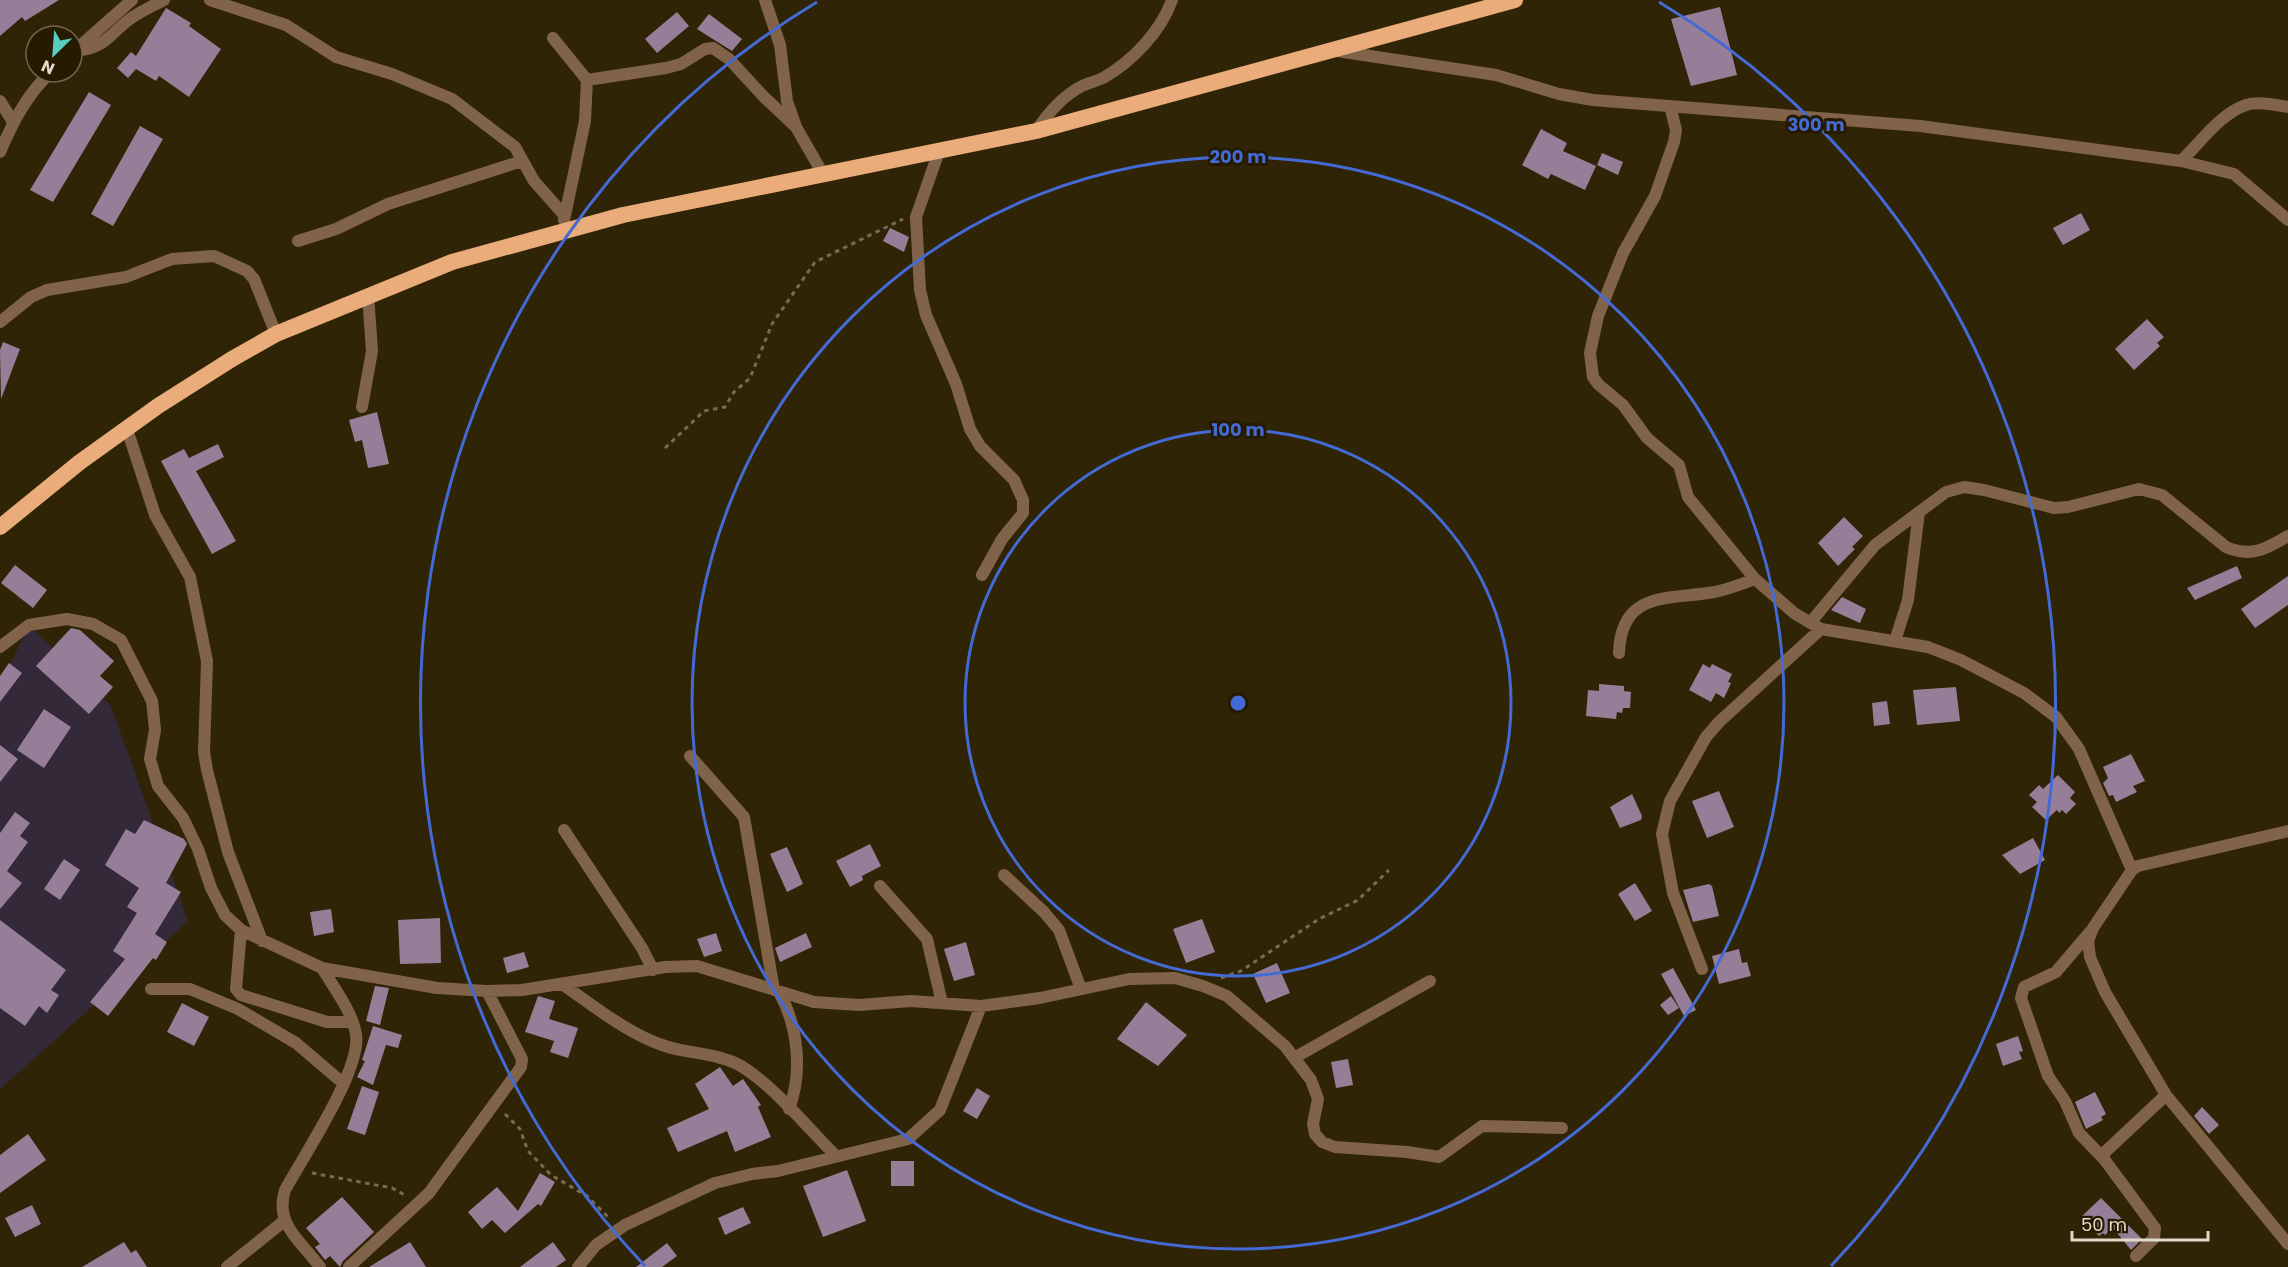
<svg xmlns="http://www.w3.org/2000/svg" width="2288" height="1267" viewBox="0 0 2288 1267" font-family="Poppins,sans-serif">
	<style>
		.medical { fill: #332938 }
		.building { fill: #967e98 }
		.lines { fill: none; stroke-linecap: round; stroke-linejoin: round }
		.path { stroke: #766c53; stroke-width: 3; stroke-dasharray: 4.5 4.5; stroke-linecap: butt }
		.minor { stroke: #81634a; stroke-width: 12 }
		.trunk { stroke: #eaac7a; stroke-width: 16 }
		.ring { fill: none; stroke: #446ad5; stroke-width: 3 }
		.centre { fill: #446ad5; stroke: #261a00; stroke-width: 3 }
		.ring-label { font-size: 18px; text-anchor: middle; font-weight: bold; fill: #446ad5; stroke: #261a00; stroke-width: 6; stroke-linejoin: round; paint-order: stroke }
	</style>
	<rect width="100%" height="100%" fill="#302406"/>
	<path class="medical" d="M29 625 111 706 188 921 0 1089V685Z"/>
	<path class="building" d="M0 0H59L25 21 22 17 0 36Z
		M1720 7 1737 75 1691 86 1671 19Z
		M166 8 191 23 189 26 221 49 189 97 159 76 156 81 136 69 128 78 117 68 131 52 136 56Z
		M677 12 689 26 657 53 645 39Z
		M709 14 742 39 732 51 697 29Z
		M89 92 111 105 53 202 30 190Z
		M140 126 163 139 113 226 91 214Z
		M1541 129 1567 143 1563 151 1596 166 1585 190 1551 174 1548 179 1522 165Z
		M1602 153 1623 162 1618 175 1597 165Z
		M2081 213 2090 230 2063 245 2053 228Z
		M890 228 909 237 904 252 883 241Z
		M2147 319 2164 337 2157 343 2160 346 2134 370 2115 349Z
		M3 342 20 349 1 399 0 350Z
		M377 412 389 464 368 468 362 440 355 442 349 420Z
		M218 444 224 457 196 471 236 541 212 554 161 461 184 449 189 458Z
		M1844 517 1863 536 1852 547 1855 549 1838 566 1818 543Z
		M15 565 47 590 33 608 1 583Z
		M2237 566 2242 578 2195 600 2187 588Z
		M2288 576V605L2255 628 2241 609Z
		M1842 597 1866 609 1860 623 1831 610Z
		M71 628 80 630 114 661 100 676 113 687 89 714 36 666Z
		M9 663 22 673 0 702V676Z
		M1703 664 1710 668 1712 664 1732 674 1728 682 1731 683 1724 698 1716 693 1711 702 1689 690Z
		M1599 684 1624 686V691L1631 692 1630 708H1623L1622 713 1617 712 1616 719 1586 716 1588 690 1599 691Z
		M1956 687 1960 721 1917 725 1913 690Z
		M1887 701 1890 724 1874 726 1872 703Z
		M44 709 71 727 44 768 17 750Z
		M0 745 18 759 0 782Z
		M2131 754 2145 781 2133 786 2137 792 2116 802 2113 795 2109 796 2103 783 2108 778 2103 767Z
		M2058 775 2075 792 2070 798 2076 804 2066 814 2062 810 2059 813 2057 810 2046 820 2032 807 2037 802 2029 795 2039 785 2043 789Z
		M1719 791 1734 827 1707 838 1692 801Z
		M1632 794 1642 816 1641 820 1620 828 1610 807Z
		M15 812 30 823 20 836 28 842 7 871 22 883 0 909V833Z
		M144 820 184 839 187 844 166 883 181 892 155 934 167 942 156 960 153 958 108 1016 90 1002 125 959 113 951 137 913 127 907 139 888 105 865 126 829 135 834Z
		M2033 838 2045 860 2020 874 2002 855Z
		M870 844 881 866 862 876 863 880 850 887 836 861Z
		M787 847 803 884 787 892 770 854Z
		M64 859 80 870 60 900 44 889Z
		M1635 883 1652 911 1635 921 1618 894Z
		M1709 884 1712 886 1719 916 1693 922 1683 890Z
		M331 909 334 932 314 936 310 912Z
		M440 918 441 963 400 964 398 920Z
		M1202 919 1215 952 1186 963 1173 929Z
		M0 920 66 970 51 990 59 995 47 1013 39 1006 25 1026 0 1008Z
		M716 933 722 951 704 957 697 939Z
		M806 933 812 947 780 962 775 948Z
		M966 942 975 975 954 981 944 949Z
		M1739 949 1742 963 1747 962 1751 976 1719 984 1712 956Z
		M524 952 529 967 507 973 503 958Z
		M1277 963 1290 993 1266 1003 1253 974Z
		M1673 968 1696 1010 1684 1016 1661 974Z
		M375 986 389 988 380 1025 366 1021Z
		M538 996 555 1001 549 1019 578 1028 568 1058 550 1052 554 1041 525 1032Z
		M1671 996 1679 1008 1668 1015 1660 1005Z
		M1146 1002 1187 1035 1158 1066 1117 1039Z
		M182 1003 209 1017 194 1046 167 1032Z
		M373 1026 402 1035 398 1048 386 1045 373 1085 357 1077 365 1061 362 1060Z
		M2018 1036 2023 1051 2019 1052 2022 1059 2003 1066 1996 1044Z
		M1348 1059 1353 1085 1336 1088 1331 1062Z
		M720 1067 733 1086 743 1079 761 1105 758 1107 771 1137 735 1152 727 1131 678 1152 667 1128 709 1109 695 1084Z
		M362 1086 379 1092 365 1135 347 1129Z
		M977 1088 990 1096 977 1119 963 1111Z
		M2095 1092 2106 1114 2101 1117 2103 1120 2086 1129 2075 1102Z
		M2202 1107 2219 1125 2209 1134 2194 1116Z
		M28 1134 46 1160 0 1193V1155Z
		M891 1161H914V1186H891Z
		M847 1170 866 1221 823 1237 803 1186Z
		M540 1173 555 1182 541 1206 538 1204 505 1233 492 1220 482 1229 468 1212 497 1187 518 1211Z
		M342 1197 374 1232 343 1261 340 1267 330 1256 325 1260 315 1247 320 1244 306 1228Z
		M2101 1198 2142 1239 2131 1250 2113 1228 2105 1235 2103 1233 2099 1236 2081 1217Z
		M32 1205 41 1224 15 1237 5 1218Z
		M743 1207 751 1223 725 1235 718 1218Z
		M124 1242 131 1253 136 1250 147 1267H82Z
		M410 1242 426 1267H369Z
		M553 1242 566 1260 556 1267H520Z
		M667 1243 677 1256 662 1267H636Z"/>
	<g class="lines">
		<path class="path" d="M665 448 704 411 725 407 734 392 750 378 772 324 815 262 903 219
			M1221 978 1241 971 1319 919 1358 900 1389 870
			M505 1114 520 1129 528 1151 551 1175 587 1196 610 1219
			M312 1173 392 1188 405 1195"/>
		<path class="minor" d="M210 0 286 25 336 57 392 74 452 99 515 147 534 181 565 216
			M765 0 780 45 787 101 796 127 823 174
			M553 38 587 80 585 121 564 220
			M74 51C105 49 108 35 130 19 141 11 153 6 164 0
			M1337 51 1496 75 1559 94 1593 100 1920 126 2181 161 2234 174 2288 220
			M73 52 132 0
			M587 80 666 68 681 64 705 49 713 48 729 59 764 97 796 127
			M0 101 13 122
			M1670 106 1676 130 1674 142 1655 196 1623 253 1598 316 1590 353 1593 377 1598 384 1623 405 1647 438 1679 465 1688 497 1755 579 1794 613 1821 629 1928 647 1961 660 2024 693 2056 717 2079 749 2132 870
			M1036 131C1048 113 1062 96 1082 86 1089 83 1097 81 1103 78 1133 61 1161 31 1172 0
			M939 151 916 217 920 290 926 315 956 384 970 429 980 446 1014 480 1023 500V513L1002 539 982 575
			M0 152C13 122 27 94 51 72
			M2181 161C2200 143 2221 113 2246 105 2259 101 2275 105 2288 107
			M298 241 336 229 388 204 522 161
			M0 322 31 297 47 290 126 277 172 259 214 256 247 271 254 279 276 334
			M362 407 372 351 368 295
			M127 429 155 515 190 577 207 661 204 752 207 770 228 852 262 941
			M1810 623 1875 545 1946 492 1964 487 1984 490 2054 508 2068 507 2139 489 2162 495 2226 547C2251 558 2266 549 2288 536
			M1895 641 1908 600 1919 512
			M0 647 29 625 67 619 93 624 121 640 152 701 155 730 150 759 158 786 183 818 198 849 211 888 225 915 241 930 322 968 437 988 487 991 522 990 665 967 697 966 814 1002 859 1005 911 1001 981 1006 1040 998 1129 979 1175 978 1203 986 1227 996 1285 1046 1311 1080 1318 1099 1313 1124 1315 1134 1322 1142 1335 1147 1407 1152 1439 1157 1482 1126 1562 1128
			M1619 653C1621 590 1669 600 1715 592 1729 589 1742 584 1755 579
			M690 756 744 817 774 990
			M564 830 642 948 653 970
			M2288 831 2138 866 2132 870 2093 928 2088 941 2090 957 2105 992 2166 1095 2288 1244
			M1004 875 1044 912 1059 930 1081 989
			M880 886 927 939 942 1003
			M241 930 236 989 241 995 327 1022H352
			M2090 932 2056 972 2024 987 2021 998 2048 1076 2065 1101 2079 1133 2104 1159
			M1702 969 1673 893 1662 834 1670 801 1706 737 1719 722 1821 629
			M562 984C594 1006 628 1034 665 1046 689 1054 718 1053 741 1066 774 1086 807 1127 835 1155
			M151 989H190L238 1009 296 1043 344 1084
			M779 992C798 1026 803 1072 789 1109
			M1294 1058 1430 981
			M2136 1256 2154 1238 2155 1228 2104 1159V1153L2166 1095
			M227 1267 284 1221
			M320 1267C301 1241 274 1224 285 1190 303 1157 362 1069 356 1034 352 1011 334 988 322 968
			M349 1267 429 1193 521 1067 522 1059 487 991
			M578 1267 596 1245 625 1225 715 1183 752 1174 778 1171 908 1139 940 1110 981 1006"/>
		<path class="trunk" d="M0 527 80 462 158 406 232 359 276 334 452 262 623 215 1036 131 1515 0"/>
	</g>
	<g class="ring">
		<circle cx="1238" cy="703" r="273"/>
		<circle cx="1238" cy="703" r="546"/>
		<path d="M645 1266A818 818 0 0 1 817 2M1659 2A818 818 0 0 1 1831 1266"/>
	</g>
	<circle cx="1238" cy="703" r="9" class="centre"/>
	<g class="ring-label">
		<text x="1816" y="131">300 m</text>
		<text x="1238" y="163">200 m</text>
		<text x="1238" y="436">100 m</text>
	</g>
	<g transform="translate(54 54) rotate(205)"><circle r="28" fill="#261a00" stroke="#716750" stroke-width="1.5"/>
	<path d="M0-4.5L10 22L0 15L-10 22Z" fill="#57cec1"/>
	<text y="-9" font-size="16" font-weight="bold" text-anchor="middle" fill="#e1dac9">N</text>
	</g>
	<path d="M2072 1231v9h136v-9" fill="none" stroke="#e1dac9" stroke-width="3"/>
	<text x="2081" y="1231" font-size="18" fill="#e1dac9" stroke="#261a00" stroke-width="4.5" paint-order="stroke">50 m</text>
</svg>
